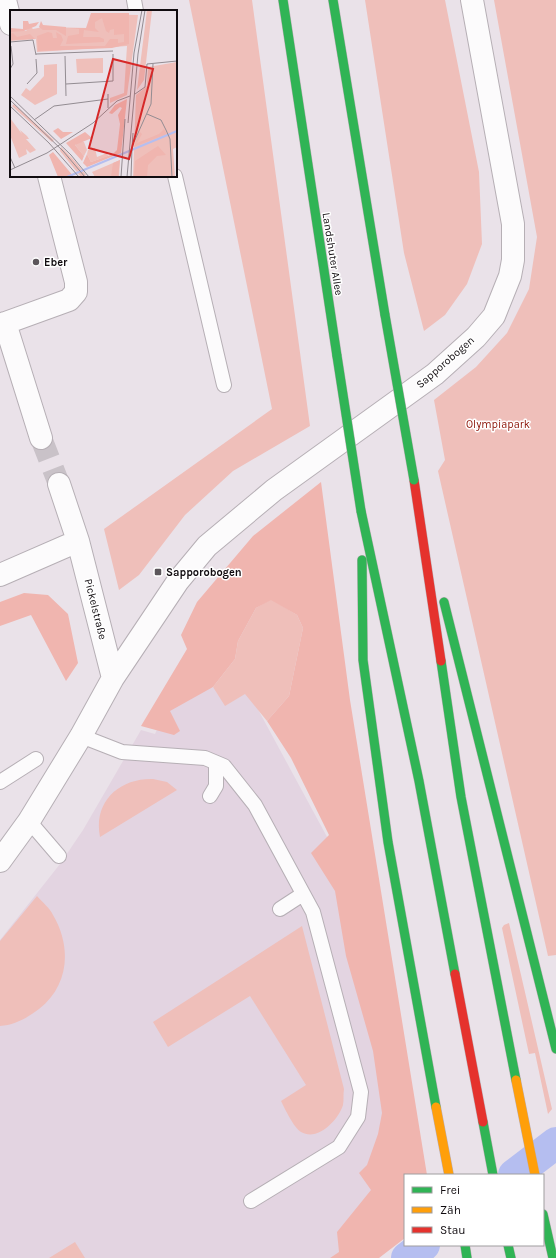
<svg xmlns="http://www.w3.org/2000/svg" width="556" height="1258" viewBox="0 0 556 1258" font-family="Karla,sans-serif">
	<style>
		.built { fill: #e3d4e1 }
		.green { fill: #efbfba }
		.forest { fill: #f0b5af }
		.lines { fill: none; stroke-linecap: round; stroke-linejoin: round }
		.canal { stroke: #b5bef0; stroke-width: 32 }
		.street-tunnel { stroke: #c9c2c8; stroke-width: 22; stroke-dasharray: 22 11; stroke-linecap: butt }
		.lane-casing { stroke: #b6afb5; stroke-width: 16 }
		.street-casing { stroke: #b6afb5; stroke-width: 24 }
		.fast-casing { stroke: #bcafb5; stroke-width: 10 }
		.slow-casing { stroke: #bcafb5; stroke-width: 10 }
		.jam-casing { stroke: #bcafb5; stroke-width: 10 }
		.lane { stroke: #fcfbfc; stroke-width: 14 }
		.street { stroke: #fcfbfc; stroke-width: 22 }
		.fast { stroke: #30b455; stroke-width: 9 }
		.slow { stroke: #ff9f0a; stroke-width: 9 }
		.jam { stroke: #e5322d; stroke-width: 9 }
		.fast-bridge-casing { stroke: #bcafb5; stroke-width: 10; stroke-linecap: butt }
		.fast-bridge { stroke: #30b455; stroke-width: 9 }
		.poi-dot { fill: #5c565b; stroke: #fff; stroke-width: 1.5 }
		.labels { text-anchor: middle; stroke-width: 3; stroke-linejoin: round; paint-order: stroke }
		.street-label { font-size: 11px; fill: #100b0f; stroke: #fff }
		.poi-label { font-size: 11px; font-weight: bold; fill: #100b0f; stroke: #fff; text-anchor: start }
		.park-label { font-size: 11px; fill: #8d1408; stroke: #fff }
		.inset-river { fill: none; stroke: #b5bef0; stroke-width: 2 }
		.inset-road { fill: none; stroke: #938c92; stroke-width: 1 }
		.view { fill: #d62828; fill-opacity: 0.15; stroke: #d62828; stroke-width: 2 }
		.inset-edge { fill: none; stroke: #100b0f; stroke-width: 2 }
	</style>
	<rect width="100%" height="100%" fill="#eae2e9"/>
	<path class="built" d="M191 685 248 691 339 859 405 1207 338 1258H0V940L60 864 83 830 141 730 155 734 162 719Z"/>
	<path class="green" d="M189 0H252L310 426 233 471 185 515 139 575 119 590 104 529 272 409Z
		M365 0H445L479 172 482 244 467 284 445 315 424 331 404 253Z
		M494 0H556V955L548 956 438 471 445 460 434 400 476 367 507 333 529 289 537 237Z
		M271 599 297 615 303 628 289 696 267 721 245 694 225 706 213 687 235 659 238 641 256 608Z
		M153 779 167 782 177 790 100 837C93 802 119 778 153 779Z
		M37 896C42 902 50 908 53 915 72 947 69 986 39 1009 27 1018 15 1025 0 1026V941Z
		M509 923 552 1109 548 1114 535 1053 529 1054 502 928 504 925Z
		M302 926 344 1089C343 1094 344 1100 343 1105 339 1119 318 1142 301 1132 294 1128 285 1109 281 1101L306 1085 250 996 168 1047 153 1022Z
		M75 1242 85 1258H49Z"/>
	<path class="forest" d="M321 482 350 700 427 1175H405V1238L379 1258H330L339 1252 337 1232 371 1190 359 1173 367 1165 378 1134 382 1113 373 1051 346 956 335 891 311 853 329 835 291 758 267 721 289 696 303 628 297 615 271 600 256 608 238 641 235 659 213 687 170 711 180 731 174 735 141 726 187 649 181 635 197 602 253 536Z
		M24 593 48 595 68 614 78 663 66 681 31 615 0 626V602Z"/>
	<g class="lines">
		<path class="canal" d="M514 1175 556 1143
			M407 1258 424 1245"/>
		<path class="street-tunnel" d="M41 438 59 484"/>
		<defs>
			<path id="lane" d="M134 0 136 11
				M175 176 224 385
				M81 736 122 752 205 758 224 766 255 805 313 912 361 1092 358 1117 339 1147 251 1201
				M0 782 36 759
				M210 796 216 786V763
				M29 821 59 856
				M280 909 303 894"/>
			<path id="street" d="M5 0 11 24
				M5 323 41 438
				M0 325 69 300 76 292V282L49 176
				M59 484 78 541 113 678
				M0 575 78 541
				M0 861 29 821 81 736 113 678 178 581 207 546 274 490 435 374 476 337 494 316 510 276 513 260V224L472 0"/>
			<path id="fast" d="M283 0 337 356
				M333 0 385 315
				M361 511 419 781 455 974
				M362 560 363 660 388 842 436 1107
				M444 602 556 1049
				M441 661 461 797 516 1080
				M483 1122 493 1175
				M543 1214 553 1258
				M465 1245 467 1258
				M508 1245 511 1258"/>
			<path id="slow" d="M516 1080 535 1175
				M436 1107 449 1175"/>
			<path id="jam" d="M414 480 441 661
				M455 974 483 1122"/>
		</defs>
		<use href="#lane" class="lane-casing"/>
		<use href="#street" class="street-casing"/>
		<use href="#fast" class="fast-casing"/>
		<use href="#slow" class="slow-casing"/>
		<use href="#jam" class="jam-casing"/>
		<use href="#lane" class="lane"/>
		<use href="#street" class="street"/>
		<use href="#fast" class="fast"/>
		<use href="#slow" class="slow"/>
		<use href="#jam" class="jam"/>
		<defs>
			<path id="fast-bridge" d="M385 315 414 480
				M337 356 361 511"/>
		</defs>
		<use href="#fast-bridge" class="fast-bridge-casing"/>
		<use href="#fast-bridge" class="fast-bridge"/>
	</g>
	<g class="poi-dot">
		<circle cx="36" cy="262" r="4"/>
		<rect x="154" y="568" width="8" height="8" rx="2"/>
	</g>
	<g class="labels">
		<g class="street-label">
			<text transform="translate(333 254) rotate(81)" y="4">Landshuter Allee</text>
			<text transform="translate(445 362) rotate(-41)" y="4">Sapporobogen</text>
			<text transform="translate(96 609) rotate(76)" y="4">Pickelstraße</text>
		</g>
		<g class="poi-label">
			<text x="44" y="266">Eber</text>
			<text x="166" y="576">Sapporobogen</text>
		</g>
		<g class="park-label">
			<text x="498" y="428">Olympiapark</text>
		</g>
	</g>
	<g transform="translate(10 10)">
		<rect width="167" height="167" fill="#eae2e9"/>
		<path d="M137 0H142L134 70 127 80ZM81 4 128 5 117 85 100 93V88L114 83 117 36 27 42 26 29 0 31V20L16 21 20 16 23 19 33 17 78 18ZM93 48V63H67L66 49ZM167 52V137L163 139 165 167H123L126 85 137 76 138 57ZM47 54V84L25 95 11 85 16 78 20 81 34 66V55ZM4 94 44 130 42 132 2 96ZM0 108 12 124 10 120 17 126 19 129H16L26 140 20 143 16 139 17 144 9 148 0 125ZM70 131 74 132 77 140 74 146 65 135ZM51 137 64 150 76 165 71 167 50 141ZM85 138 87 147 97 143 98 146 81 152 77 144 78 140ZM110 150 109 167H85L82 162Z" fill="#efbfba"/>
		<path d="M81 3H119V34L102 38 28 41 27 26 38 22 42 23 43 28H47L46 22 51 25 53 30 50 36H95L100 29H108V33L114 32V24L104 25V19L100 20 99 23 96 21 92 8 85 12V18L89 22 74 20 73 27H89L94 29V32L56 34 58 26 69 24V19L59 18H76ZM13 11H18L19 14 29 12 26 16 14 21 0 22V18L13 19ZM31 11 33 15 56 17V26L46 20H33L29 17ZM3 23 7 27 20 24 25 29 0 30V24ZM117 89 111 143 77 157 73 153 77 144 81 152 103 144 107 140 110 114 108 105 112 98 110 97 102 104 99 103 105 95ZM48 118 53 122H63L51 129 43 121ZM154 119 157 124 124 137 129 121 132 124 127 133 149 124ZM75 122 82 128 65 135 74 146 72 151 56 133ZM148 136 156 145 147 146 138 155 137 167H124L125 151ZM43 142 64 167H48L39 145ZM110 150 108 167H101L103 153Z" fill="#f0b5af"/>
		<path class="inset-river" d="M57 167 167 121"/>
		<path class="inset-road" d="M0 32 23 30 26 45M26 44 103 41M55 46 56 86M0 59 3 54 1 36M17 74 27 63 26 49M56 74 103 71V44M98 84V98M125 84 135 77 137 54 167 51M0 86 61 145 79 167M0 90 53 141 75 167M0 96 39 133 69 167M137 104 151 110 156 120 160 129 162 167M24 110 44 96 98 89M118 113 124 43 132 0M124 132 141 94 143 54M122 138 123 123M0 147 5 158M0 160 37 143 83 113 107 91 120 86M111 167 115 109M117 167 128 44 135 0M121 167 122 138"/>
		<path class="view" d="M103 49 143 59 119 149 79 138Z"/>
		<rect width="167" height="167" class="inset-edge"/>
	</g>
	<rect x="404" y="1174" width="140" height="72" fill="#ffffff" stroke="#9f9d9f"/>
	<rect x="412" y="1187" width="20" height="6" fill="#30b455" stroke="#9f9d9f"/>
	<text x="440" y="1194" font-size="12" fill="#100b0f">Frei</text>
	<rect x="412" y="1207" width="20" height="6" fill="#ff9f0a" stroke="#9f9d9f"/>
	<text x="440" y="1214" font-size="12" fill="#100b0f">Zäh</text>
	<rect x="412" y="1227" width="20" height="6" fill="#e5322d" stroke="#9f9d9f"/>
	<text x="440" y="1234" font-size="12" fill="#100b0f">Stau</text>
</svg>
